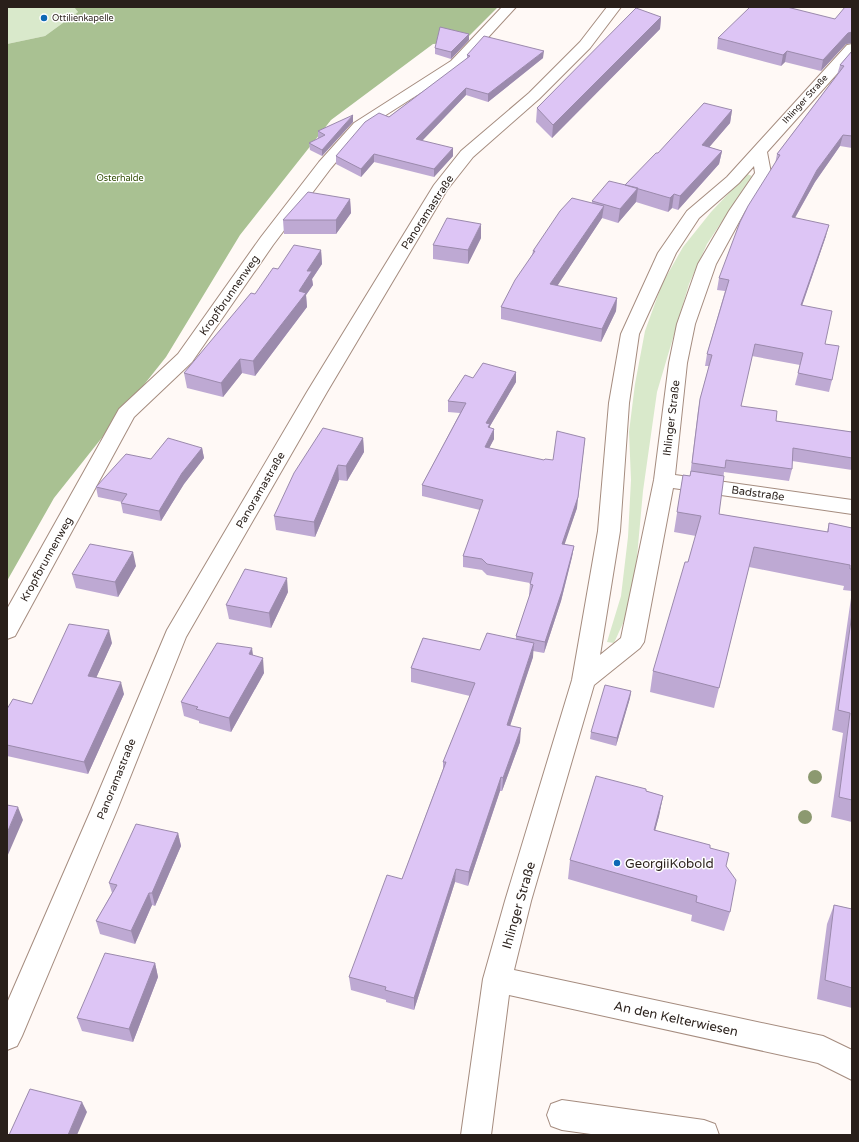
<svg xmlns="http://www.w3.org/2000/svg" width="859" height="1142" viewBox="0 0 859 1142" font-family="'Varela Round',sans-serif">
	<style>
		.green { fill: #d9e9cb }
		.forest { fill: #a9c192 }
		.lines { fill: none; stroke-linecap: round; stroke-linejoin: round }
		.minor-casing { stroke: #a58c7f; stroke-width: 2 }
		.minor { fill: #fff; fill-rule: evenodd }
		.tree { fill: #8c9970 }
		.wall { fill: #bea9d3 }
		.shaded-wall { fill: #9b8aac }
		.building { fill: #ddc5f5; stroke: #9b8aac }
		.poi-dot { fill: #0d68b5; stroke: #fff; stroke-width: 1.5 }
		.labels { text-anchor: middle; stroke-width: 3; stroke-linejoin: round; paint-order: stroke }
		.far-poi-label { font-size: 9px; fill: #291f1a; stroke: #fff; text-anchor: start }
		.far-street-label { font-size: 9px; fill: #291f1a; stroke: #fff }
		.far-park-label { font-size: 9px; fill: #2e4b02; stroke: #fff }
		.street-label { font-size: 11px; fill: #291f1a; stroke: #fff }
		.near-poi-label { font-size: 13px; fill: #291f1a; stroke: #fff; text-anchor: start }
		.near-street-label { font-size: 13px; fill: #291f1a; stroke: #fff }
	</style>
	<rect width="100%" height="100%" fill="#fff9f6"/>
	<path class="green" d="M7 7H74L78 12 45 36 7 44Z
		M747 174 752 176 707 244 689 284 657 392 643 491 633 601 614 643 607 642 621 596 628 537 631 480 629 432 635 384 645 331 662 284 683 247 711 212Z"/>
	<path class="forest" d="M74 7H498L463 42 433 44 331 120 240 235 166 357 54 498 7 581V44L45 36 78 12Z"/>
	<g class="lines">
		<defs>
			<path id="minor" d="M502 7H516L461 67 364 129 331 168 273 245 192 362 134 417 15 636 7 639V609L119 409 178 354 261 237 319 162 354 123 451 61Z
				M607 7H621L590 48 539 99 473 157 447 190 327 392 186 637 117 810 22 1036 17 1046 7 1050V1003L91 810 167 630 307 392 434 185 461 151 529 93 580 42Z
				M852 44V57L767 152 771 173 745 211 716 264 695 324 687 363 675 475 852 500V514L673 488 644 642 640 648 594 685 531 901 514 970 823 1036 852 1050V1080L818 1063 509 995 491 1135H461L483 979 505 901 572 680 598 531 609 403 621 334 658 253 687 211 727 177 847 45ZM754 166 755 173 729 211 698 264 677 324 669 363 654 480 621 638 600 655 620 531 629 403 639 334 676 253 699 218 739 183Z
				M562 1100 704 1120 715 1124 719 1135H598L562 1130 551 1126 547 1115 551 1104Z"/>
		</defs>
		<use href="#minor" class="minor-casing"/>
		<use href="#minor" class="minor"/>
	</g>
	<g class="tree">
		<circle cx="815" cy="777" r="7"/>
		<circle cx="805" cy="817" r="7"/>
	</g>
	<path class="wall" d="M852 7V43L846 44 821 71 785 62 781 66 717 49 718 38 835 19Z
		M661 17 660 29 552 138 536 122 537 108Z
		M469 40 451 59 435 54V48Z
		M852 51V148L840 146 815 182 795 218 826 236 802 306 825 344 832 380 829 392 795 385 800 365 752 356 741 406 776 421 852 432V470L792 461V469L789 481 724 472 719 514 827 532 829 523 852 528V822L831 817 843 733 832 730 852 591 843 590 844 586 749 567 714 708 650 692 653 671 688 562 696 536 674 532 683 475 690 476 698 411 700 399 709 366H705L707 354 725 291 717 290 719 278 775 164 777 154 837 75 840 65Z
		M467 55 543 58 488 102 466 95 422 141 453 156 434 177 374 162 361 177 336 164V156L467 59Z
		M732 110 730 123 709 147 722 151 719 164 678 210 672 208 668 212 636 202 618 223 602 218 557 286 617 298 616 311 601 342 501 319V307L532 255 533 251 592 203V201L625 185 658 153Z
		M353 122 322 156 310 150 309 143 319 138H318V131Z
		M350 199 351 213 336 234H284L283 220Z
		M481 238 468 264 433 259V245Z
		M321 250 322 264 312 279 313 285 306 295 307 307 255 376 242 373 223 397 187 388 184 373 278 269Z
		M516 372V382L490 426V428L494 429V439L489 448 577 508 564 544 574 546 572 557 561 601 544 653 533 651V657L510 726 520 742 502 791H500L468 886 455 882 414 1010 386 1002V1000L351 990 349 977 402 879 443 769V762L470 696 411 682V668L480 650 516 639V636L530 595H529L530 583 487 575 482 570 463 567V556L480 510 422 496V485L460 413 448 412V401L473 378Z
		M363 438 364 452 347 481 339 480 315 537 276 530 274 516Z
		M202 448 204 458 184 484 161 521 123 513 121 503 122 502 98 497 96 487 151 459Z
		M136 566 118 597 76 588 72 574Z
		M288 592 271 628 229 619 226 605Z
		M112 643 96 678 124 694 88 774 7 756V709L32 704Z
		M253 656 264 673 231 732 199 723V721L184 716 181 702Z
		M631 691 630 698 616 746 590 739 591 732Z
		M646 791 663 796 659 816 655 830 710 848 726 866 730 912 724 931 691 921 692 915 568 879 570 860Z
		M178 833 181 846 155 906 152 905 135 944 100 934 96 921 112 893 109 883Z
		M834 905 852 909V1008L817 999 827 924Z
		M155 963 158 977 133 1042 82 1031 77 1018Z"/>
	<path class="shaded-wall" d="M661 17 660 29 552 138 553 125Z
		M852 32V43L846 44 821 71 823 60 848 33Z
		M469 34V40L451 59V52Z
		M544 51 543 58 488 102V94Z
		M787 51 785 62 781 66 783 55Z
		M466 88V95L416 147V139Z
		M732 110 730 123 700 158 702 145Z
		M353 115V122L322 156V150Z
		M843 135 840 146 815 182 789 228 792 217 817 170Z
		M453 148V156L434 177V169Z
		M722 151 719 164 678 210 680 196Z
		M374 154V162L361 177V169Z
		M638 188 636 202 618 223 620 209Z
		M674 194 672 208 668 212 670 198Z
		M350 199 351 213 336 234V220Z
		M604 206 602 218 550 297V284Z
		M481 224V238L468 264V250Z
		M829 225 826 236 798 317 801 305Z
		M321 250 322 264 312 279 313 285 306 295 307 307 255 376 253 361 299 291 307 271Z
		M617 298 616 311 601 342 602 329Z
		M240 359 242 373 223 397 221 383Z
		M516 372V382L490 426 489 435 486 423Z
		M494 429V439L484 458 485 447Z
		M363 438 364 452 347 481 346 466Z
		M585 438 577 508 561 555 562 544Z
		M202 448 204 458 184 484 161 521 159 511 182 473Z
		M338 465 339 480 315 537 314 522Z
		M574 546 572 557 561 601 544 653 545 642Z
		M133 552 136 566 118 597 115 582Z
		M287 578 288 592 271 628 269 613Z
		M109 630 112 643 91 689 88 676Z
		M534 643 533 657 506 738 507 725Z
		M252 648 254 662 249 654Z
		M263 658 264 673 231 732 229 718Z
		M121 682 124 694 88 774 84 762Z
		M631 691 630 698 616 746 617 738Z
		M521 728 520 742 502 791 503 778Z
		M501 777 500 791 468 886 469 872Z
		M663 796 659 816 650 850 654 830Z
		M18 807 23 820 7 857V833Z
		M178 833 181 846 155 906 152 893Z
		M456 869 455 882 414 1010V998Z
		M149 893 152 905 135 944 131 931Z
		M155 963 158 977 133 1042 129 1029Z
		M82 1102 87 1112 77 1135H68Z"/>
	<path class="building" d="M750 7H787L835 19 845 7H852V32L848 33 823 60 787 51 783 55 718 38Z
		M636 8 661 17 553 125 537 108Z
		M440 27 469 34 451 52 435 48Z
		M484 36 544 51 488 94 466 88 416 139 453 148 434 169 374 154 361 169 336 156 365 122 379 113 389 117 470 56 467 55Z
		M852 51V136L843 135 817 170 792 217 829 225 801 305 832 311 825 344 839 346 832 380 798 373 803 353 755 344 741 406 777 411 776 421 852 432V458L793 448 792 469 726 460 725 468 692 463 700 399 712 355 707 354 729 280 719 278 740 222 748 206 780 155 777 154 844 66 840 65Z
		M704 103 732 110 702 145 722 151 680 196 674 194 670 198 625 185 656 153H658Z
		M353 115 322 150 309 143 325 135 318 131Z
		M609 181 638 188 620 209 592 201Z
		M308 192 350 199 336 220H283Z
		M572 198 604 206 550 284 617 298 602 329 501 307 515 280 535 251H533L560 211Z
		M447 218 481 224 468 250 433 245Z
		M294 245 321 250 307 271H312L299 291 306 293 253 361 240 359 221 383 184 373 251 293 255 294 273 268 278 269Z
		M483 363 516 372 486 423 490 424 488 427 494 429 485 447 544 460 545 459 553 460 557 431 585 438 578 497 562 544 574 546 562 591 545 642 516 636 533 585 530 584 533 573 487 564 482 559 463 556 483 500 422 485 466 403 448 401 465 375 473 378Z
		M323 428 363 438 346 466 338 465 314 522 274 516 294 473Z
		M168 438 202 448 182 473 159 511 121 503 127 494 96 487 126 454 151 459Z
		M691 471 724 476 719 514 828 532 829 523 852 528V569H850V565L754 547 719 688 653 671 685 562H688L701 516 677 512 683 475 690 476Z
		M90 544 133 552 115 582 72 574Z
		M245 569 287 578 269 613 226 605Z
		M852 614V800L839 797 850 713 838 710Z
		M69 624 109 630 88 676 121 682 84 762 7 745V709L13 699 32 704Z
		M487 633 534 643 507 725 521 728 503 778 501 777 469 872 456 869 414 998 385 990 386 987 349 977 387 875 402 879 446 762H443L475 683 411 668 423 638 480 650Z
		M217 643 252 648 249 654 263 658 229 718 196 709 198 707 181 702Z
		M605 685 631 691 617 738 591 732Z
		M596 776 646 789V791L663 796 654 830 710 845V848L729 853 726 866 736 880 730 912 696 902 697 896 570 860Z
		M7 805 18 807 7 833Z
		M136 824 178 833 152 893H149L131 931 96 921 117 885 109 883Z
		M834 905 852 909V988L825 980Z
		M105 953 155 963 129 1029 77 1018Z
		M30 1089 82 1102 68 1135H9Z"/>
	<g class="poi-dot">
		<circle cx="44" cy="18" r="4"/>
		<circle cx="617" cy="863" r="4"/>
	</g>
	<g class="labels">
		<g class="far-poi-label">
			<text x="52" y="21">Ottilienkapelle</text>
		</g>
		<g class="far-street-label">
			<text transform="translate(805 99) rotate(-48)" y="3">Ihlinger Straße</text>
		</g>
		<g class="far-park-label">
			<text x="120" y="181">Osterhalde</text>
		</g>
		<g class="street-label">
			<text transform="translate(427 212) rotate(-57)" y="4">Panoramastraße</text>
			<text transform="translate(229 295) rotate(-55)" y="4">Kropfbrunnenweg</text>
			<text transform="translate(671 418) rotate(-83)" y="4">Ihlinger Straße</text>
			<text transform="translate(260 490) rotate(-60)" y="4">Panoramastraße</text>
			<text transform="translate(758 493) rotate(8)" y="4">Badstraße</text>
			<text transform="translate(46 559) rotate(-61)" y="4">Kropfbrunnenweg</text>
			<text transform="translate(116 779) rotate(-68)" y="4">Panoramastraße</text>
		</g>
		<g class="near-poi-label">
			<text x="625" y="868">GeorgiiKobold</text>
		</g>
		<g class="near-street-label">
			<text transform="translate(518 905) rotate(-74)" y="5">Ihlinger Straße</text>
			<text transform="translate(676 1018) rotate(12)" y="5">An den Kelterwiesen</text>
		</g>
	</g>
	<rect width="859" height="1142" fill="none" stroke="#291f1a" stroke-width="16"/>
</svg>
